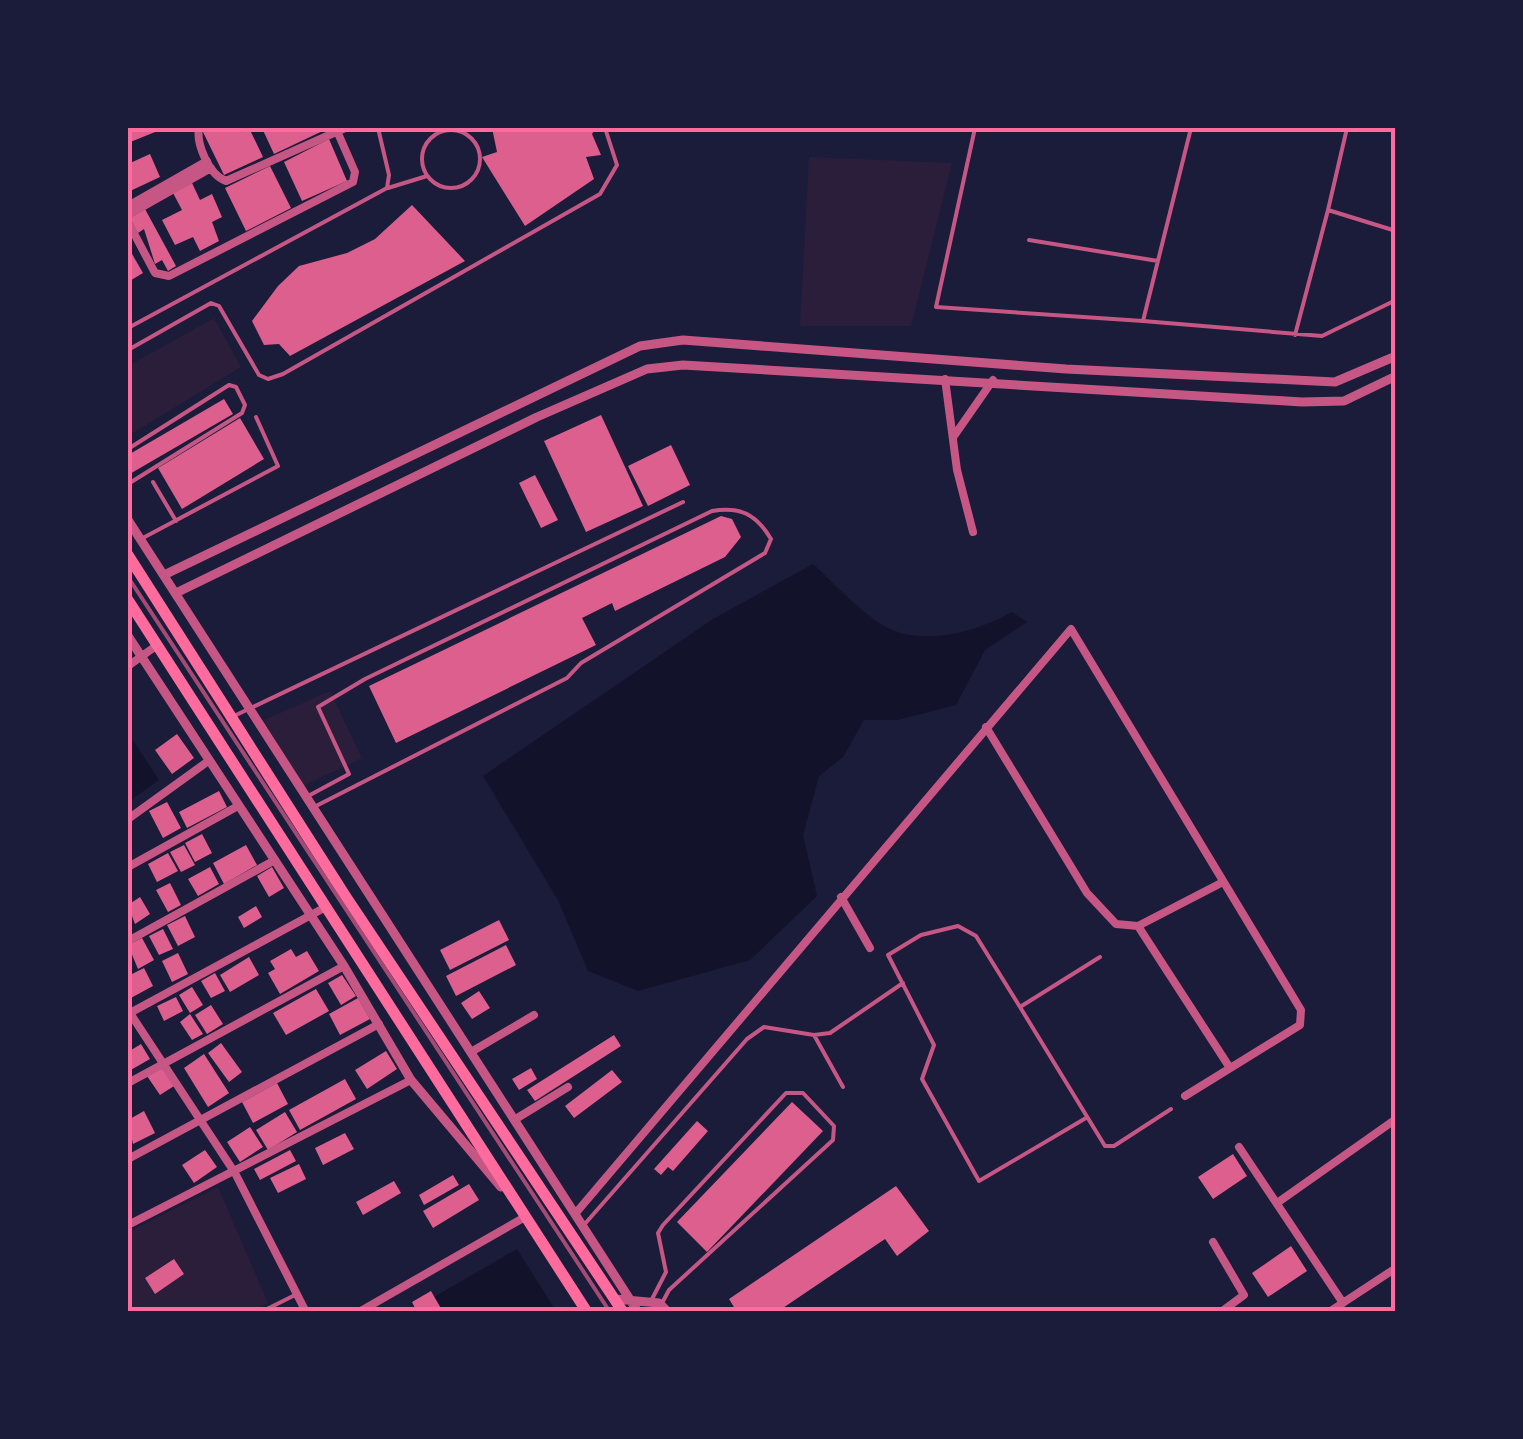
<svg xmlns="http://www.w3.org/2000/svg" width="1523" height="1439" viewBox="0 0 1523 1439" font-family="Signika,sans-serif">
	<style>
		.green { fill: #2a1e3b }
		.water { fill: #12122b }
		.building { fill: #dd5f8e }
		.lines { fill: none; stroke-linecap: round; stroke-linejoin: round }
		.service { stroke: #c65784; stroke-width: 4 }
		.minor { stroke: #c65784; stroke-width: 8 }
		.tertiary { stroke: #c65784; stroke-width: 9 }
		.primary { stroke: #ff6b9d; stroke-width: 11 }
		.rail { stroke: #a44b75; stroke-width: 4 }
		.neatline { fill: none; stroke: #ff6b9d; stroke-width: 4 }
	</style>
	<rect width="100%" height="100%" fill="#1b1b3a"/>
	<path class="green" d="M809 157 952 163 911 326H800Z
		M214 318 241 367 128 436V366Z
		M330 691 362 758 301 787 259 722Z
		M218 1187 268 1303 252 1311 128 1312V1232Z"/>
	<path class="water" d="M813 564C835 584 859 611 884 626 922 648 979 631 1012 612L1027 622 985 650 956 705 898 720H864L843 757 819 776 803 835 817 896 750 960 638 991 588 971 558 900 483 776 713 619Z
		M128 733 159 780 128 802Z
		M517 1249 556 1311H443L434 1297Z"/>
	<path class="building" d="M128 128H165L128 143Z
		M207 128H249L263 157 224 175 202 130Z
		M262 128H329L274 154Z
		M492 128H596L592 134 601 155 586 157 594 179 525 226 482 157 497 152Z
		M329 139 347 181 302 201 284 162Z
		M150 154 160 177 128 192V164Z
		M270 166 291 208 246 231 225 188Z
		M192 183 200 200 212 194 222 217 212 222 219 241 200 251 193 237 175 245 162 220 182 210 173 193Z
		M412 205 465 261 290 356 279 344 264 345 252 321 278 286 299 266 347 253 375 239Z
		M145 209 176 266 168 271 162 260 155 264 144 229 138 233 130 218Z
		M128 247 143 273 128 282Z
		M224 399 233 414 128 475V455Z
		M601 415 643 506 586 532 544 441Z
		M240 418 264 459 182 509 158 468Z
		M671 445 690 485 648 506 628 466Z
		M535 475 558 520 541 528 519 483Z
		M721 516 732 519 741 537 725 557 615 611 612 603 582 618 596 645 396 743 369 686Z
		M177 734 194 758 172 774 155 750Z
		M219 791 227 807 187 828 179 812Z
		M167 802 181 828 163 838 149 811Z
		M202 834 212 853 195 862 185 843Z
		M184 845 195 865 181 872 170 852Z
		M246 845 257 865 224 884 213 863Z
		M168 853 178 871 157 882 148 864Z
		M210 867 219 884 198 896 188 879Z
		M272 867 284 888 269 897 257 876Z
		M170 883 181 905 168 912 156 890Z
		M140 897 150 914 135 924 128 905Z
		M256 906 262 917 244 928 238 917Z
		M185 916 195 937 178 946 167 925Z
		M499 920 509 940 450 970 440 950Z
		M163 929 173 949 159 955 149 936Z
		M142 938 154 960 138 969 128 945Z
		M506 945 516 965 456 996 446 976Z
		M291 949 296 957 307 951 319 971 280 994 268 973 275 969 270 961Z
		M178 953 188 974 172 982 162 961Z
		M249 957 259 975 230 992 220 975Z
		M144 968 153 986 129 999 128 976Z
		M215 973 225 991 211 998 201 981Z
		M342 975 356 996 341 1005 328 983Z
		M192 987 203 1005 190 1013 179 995Z
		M316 989 329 1011 286 1035 273 1013Z
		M479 991 490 1008 472 1019 461 1003Z
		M176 997 183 1011 164 1021 157 1006Z
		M358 998 370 1019 340 1035 329 1014Z
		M211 1005 223 1024 207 1034 195 1015Z
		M190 1014 203 1034 192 1040 180 1022Z
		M614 1035 621 1046 535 1101 527 1090Z
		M221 1043 242 1072 229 1082 208 1053Z
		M141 1044 150 1059 129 1071 128 1052Z
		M386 1051 397 1069 367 1089 355 1070Z
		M204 1054 229 1093 208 1107 184 1068Z
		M162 1067 174 1086 160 1095 147 1076Z
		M531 1068 537 1079 519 1090 512 1079Z
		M612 1070 622 1082 574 1118 565 1106Z
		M345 1079 356 1099 300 1130 289 1110Z
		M277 1083 288 1104 253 1123 242 1102Z
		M792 1102 823 1131 707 1252 677 1222Z
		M144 1111 155 1133 133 1144 128 1120Z
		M285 1112 297 1132 268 1150 256 1130Z
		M697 1121 708 1131 673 1171 668 1167 661 1175 654 1169Z
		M250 1127 263 1147 240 1162 227 1142Z
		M345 1133 354 1149 323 1165 315 1148Z
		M205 1150 217 1167 194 1183 182 1165Z
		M290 1150 296 1161 260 1180 254 1169Z
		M1233 1154 1247 1176 1213 1199 1198 1177Z
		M299 1164 306 1179 278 1193 270 1178Z
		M453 1175 459 1185 424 1205 419 1195Z
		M394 1181 401 1193 363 1215 356 1202Z
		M469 1184 479 1200 433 1228 423 1211Z
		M896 1186 929 1231 897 1256 885 1239 777 1312H737L729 1299Z
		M1291 1246 1307 1271 1268 1297 1252 1273Z
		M174 1259 184 1274 155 1294 145 1278Z
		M431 1291 443 1312H417L412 1302Z"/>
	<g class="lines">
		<path class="service" d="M975 128 936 307 1143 321
			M1191 128 1143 321 1322 336 1396 300
			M1347 128 1328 210 1396 231
			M422 159a29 29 0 1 1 58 0a29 29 0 1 1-58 0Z
			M388 188 427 176
			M1029 240 1158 261
			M128 328 387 188 389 175 378 128
			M1295 335 1328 210
			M128 350 211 303 219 306 259 375 268 379 283 374 600 194 617 165 605 128
			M128 449 229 385 236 387 245 405 242 413 128 484
			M153 482 176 521
			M141 539 278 466 256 417
			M236 715 683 502
			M310 795 349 774 318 707 365 679 712 511C740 506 756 514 771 539L765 553 581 663 567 678 316 806
			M1020 1007 1105 1146H1114L1171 1109
			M814 1035 843 1087
			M1086 1118 979 1181 922 1079 934 1045 888 955 921 935 958 926 976 936 1020 1007 1100 957
			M583 1226 747 1039 764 1027 814 1035 830 1033 903 983
			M651 1301 666 1272 658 1233 663 1225 786 1093H803L834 1126 833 1140 669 1290 661 1305
			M261 1312 297 1294"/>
		<path class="minor" d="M199 128C196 144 209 175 226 181L345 128
			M128 206 207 161
			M128 215 211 168
			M128 222 155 273 169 276 353 182 355 172 337 131
			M945 379 957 470 973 532
			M954 436 993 380
			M128 666 156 646
			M986 727 1087 893 1116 924 1138 926 1230 1068
			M128 819 207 762
			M128 867 238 806
			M841 897 870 948
			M1138 926 1223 882
			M128 941 275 860
			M128 1010 235 1173 306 1312
			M128 1014 324 908
			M471 1052 534 1015
			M128 1083 344 966
			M514 1120 568 1087
			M1239 1147 1343 1303
			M128 1159 379 1024
			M1277 1203 1396 1119
			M575 1214 1071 629 1301 1010 1300 1025 1185 1096
			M128 1225 411 1080
			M1213 1242 1244 1295 1221 1312
			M359 1312 525 1217
			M1329 1312 1396 1268"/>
		<path class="tertiary" d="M128 520 638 1312
			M166 574 640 346 683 340 1066 369 1335 382 1396 356
			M178 592 537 417 647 369 683 365 1302 402 1344 401 1396 376
			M128 636 344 966 411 1080 501 1187
			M615 1299 659 1303 668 1312"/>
		<path class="primary" d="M128 555 346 897 623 1312
			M128 600 587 1312"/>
		<path class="rail" d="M128 577 610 1312"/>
	</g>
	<rect width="1523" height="1439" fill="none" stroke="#1b1b3a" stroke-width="260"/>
	<rect x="130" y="130" width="1263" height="1179" class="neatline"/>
</svg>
